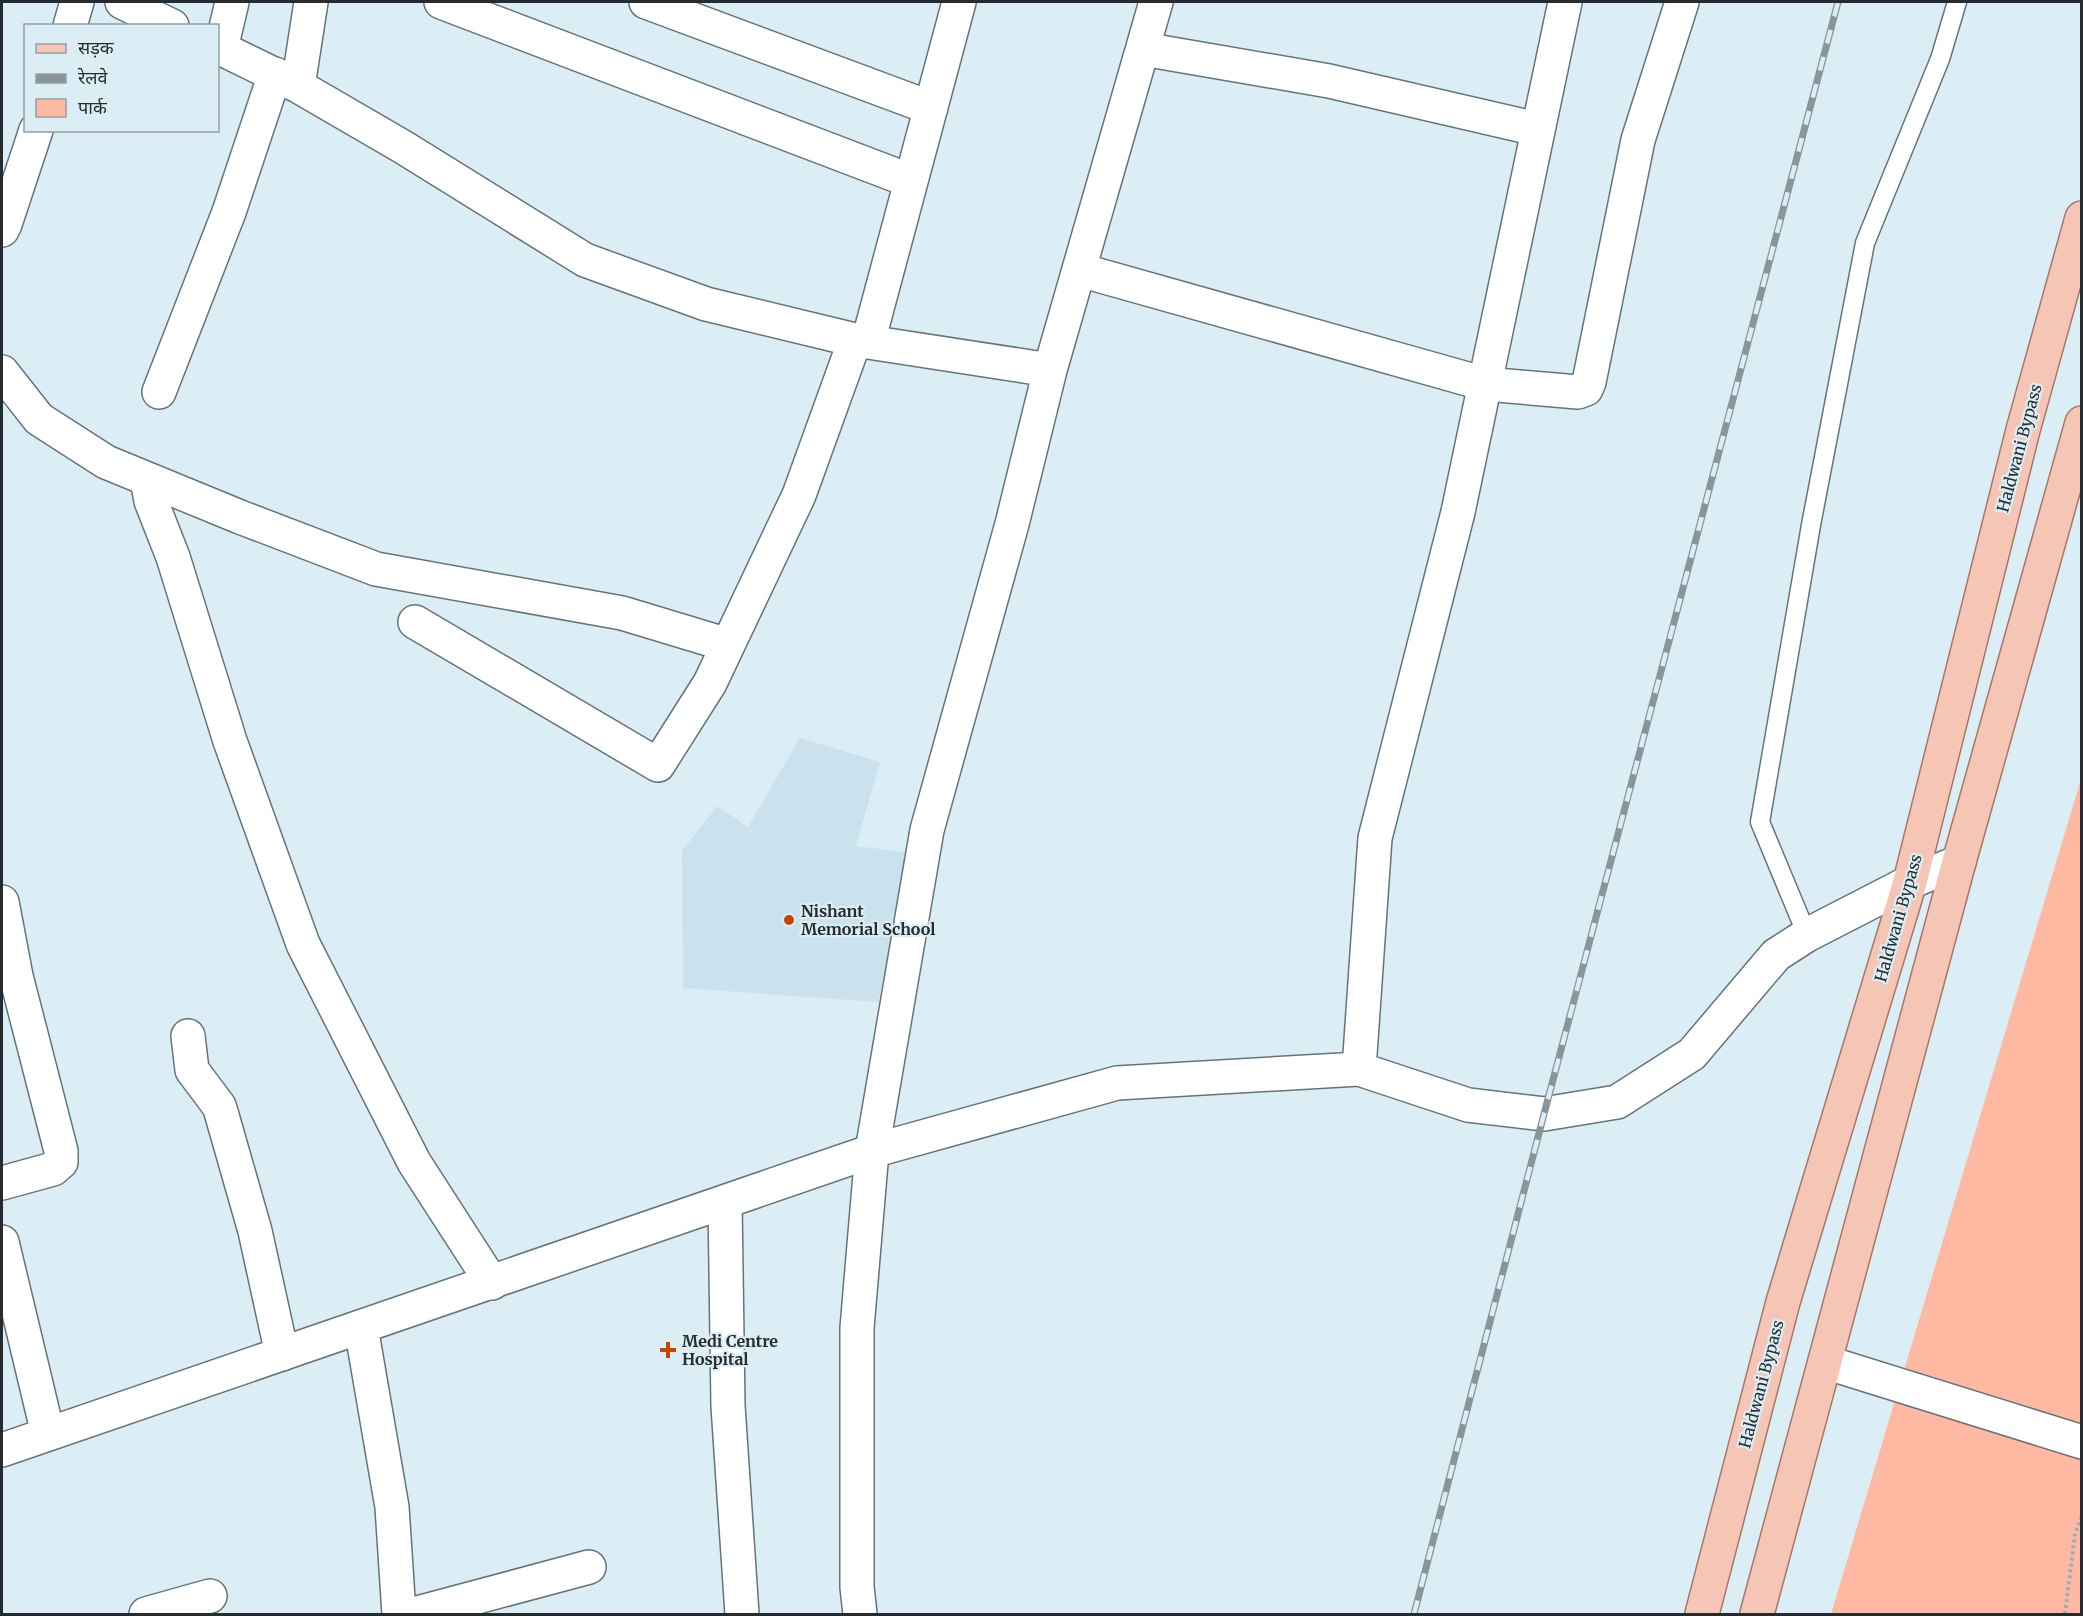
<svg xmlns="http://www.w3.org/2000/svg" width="2083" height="1616" viewBox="0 0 2083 1616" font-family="Merriweather,'Noto Sans Devanagari',serif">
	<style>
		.built { fill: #cae2ed }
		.green { fill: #ffb8a1 }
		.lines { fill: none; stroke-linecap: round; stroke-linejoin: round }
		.service-casing { stroke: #64747a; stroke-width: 21 }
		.minor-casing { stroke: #64747a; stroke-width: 36 }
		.tertiary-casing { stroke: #64747a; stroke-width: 36 }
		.primary-casing { stroke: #a87666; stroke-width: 36 }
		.path { stroke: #9fadb3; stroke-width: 4; stroke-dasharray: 3 3; stroke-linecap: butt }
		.service { stroke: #fff; stroke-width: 18 }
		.minor { stroke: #fff; stroke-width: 33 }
		.tertiary { stroke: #fff; stroke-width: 33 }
		.primary { stroke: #f5c5b5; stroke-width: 33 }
		.rail-casing { stroke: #89959a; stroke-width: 7 }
		.rail { stroke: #dceef5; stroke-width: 4.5; stroke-dasharray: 14; stroke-linecap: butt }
		.poi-dot { fill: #c84300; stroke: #dceef5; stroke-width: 2 }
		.labels { text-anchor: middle; stroke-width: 4.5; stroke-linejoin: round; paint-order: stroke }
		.street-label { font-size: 16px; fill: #252b2e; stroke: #dceef5 }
		.poi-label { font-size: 16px; font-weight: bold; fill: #252b2e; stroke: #dceef5; text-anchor: start }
	</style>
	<rect width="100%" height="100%" fill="#dceef5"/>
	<path class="built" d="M800 738 880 762 856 846 911 853 878 1002 683 988 682 851 717 806 748 827Z"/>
	<path class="green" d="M2081 779V1614H1831Z"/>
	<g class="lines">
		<defs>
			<path id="service" d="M1807 935 1760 822 1811 525 1865 243 1940 59 1957 2"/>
			<path id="minor" d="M122 2 172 26
				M441 2 911 181
				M646 2 931 108
				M70 26 77 2
				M218 47 298 86 403 147 585 260 706 304 855 340 1050 370
				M221 49 232 2
				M1143 49 1329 81 1537 129
				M298 86 311 2
				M2 230 5 224 36 130
				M1080 270 1485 384 1578 392 1586 389 1589 382 1638 140 1682 2
				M868 342 959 2
				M2 372 39 419 106 462 240 517 376 569 622 613 728 645
				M159 392 229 212 275 74
				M147 479 151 501 173 557 230 741 303 944 414 1162 492 1283
				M415 622 658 765 710 683 799 495 855 340
				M2 902 16 976 61 1151V1162L53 1169 2 1183
				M188 1036 192 1070 219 1106 221 1112 255 1231 282 1354
				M725 1203 728 1406 742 1614
				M2 1242 48 1434
				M361 1327 392 1507 399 1614
				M146 1614 210 1596
				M414 1614 589 1567
				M860 1614 857 1587V1328L872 1151 927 830 1012 524 1050 370 1156 2"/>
			<path id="tertiary" d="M1359 1069 1375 838 1458 512 1565 2
				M1825 1362 2082 1442
				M2 1450 872 1151 1117 1083 1359 1069 1468 1105 1544 1114 1617 1102 1692 1054 1776 955 1807 935 1910 882 1959 862"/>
			<path id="primary" d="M1702 1614 1783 1302 1910 882 2023 430 2082 218
				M1757 1614 1959 862 2082 423"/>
		</defs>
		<use href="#service" class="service-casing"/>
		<use href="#minor" class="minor-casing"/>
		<use href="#tertiary" class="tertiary-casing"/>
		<use href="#primary" class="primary-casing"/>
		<path class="path" d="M2065 1614 2075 1534 2082 1516"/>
		<use href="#service" class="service"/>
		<use href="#minor" class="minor"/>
		<use href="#tertiary" class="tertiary"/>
		<use href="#primary" class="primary"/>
		<defs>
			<path id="rail" d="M1414 1614 1544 1114 1838 2"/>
		</defs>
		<use href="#rail" class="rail-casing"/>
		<use href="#rail" class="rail"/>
	</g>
	<g class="poi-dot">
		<circle cx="789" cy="920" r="6"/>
		<path d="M665 1341h6v6h6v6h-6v6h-6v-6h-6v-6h6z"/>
	</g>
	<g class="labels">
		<g class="street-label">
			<text transform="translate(2019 448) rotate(-75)" y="6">Haldwani Bypass</text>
			<text transform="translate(1898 918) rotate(-74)" y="6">Haldwani Bypass</text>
			<text transform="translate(1761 1384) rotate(-75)" y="6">Haldwani Bypass</text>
		</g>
		<g class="poi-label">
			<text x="801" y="917">Nishant<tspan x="801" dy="18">Memorial School</tspan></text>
			<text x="682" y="1347">Medi Centre<tspan x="682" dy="18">Hospital</tspan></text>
		</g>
	</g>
	<rect width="2083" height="1616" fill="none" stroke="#252b2e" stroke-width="6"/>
	<rect x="24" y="24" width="195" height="108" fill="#dceef5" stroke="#93a0a5" stroke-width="1.5"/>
	<rect x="36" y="44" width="30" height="9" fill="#f5c5b5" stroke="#93a0a5" stroke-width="1.5"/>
	<text x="78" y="54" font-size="18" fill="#252b2e">सड़क</text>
	<rect x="36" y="74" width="30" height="9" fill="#89959a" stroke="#93a0a5" stroke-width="1.5"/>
	<text x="78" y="84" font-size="18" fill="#252b2e">रेलवे</text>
	<rect x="36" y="99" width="30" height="18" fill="#ffb8a1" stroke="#93a0a5" stroke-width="1.5"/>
	<text x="78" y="114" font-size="18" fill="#252b2e">पार्क</text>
</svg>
